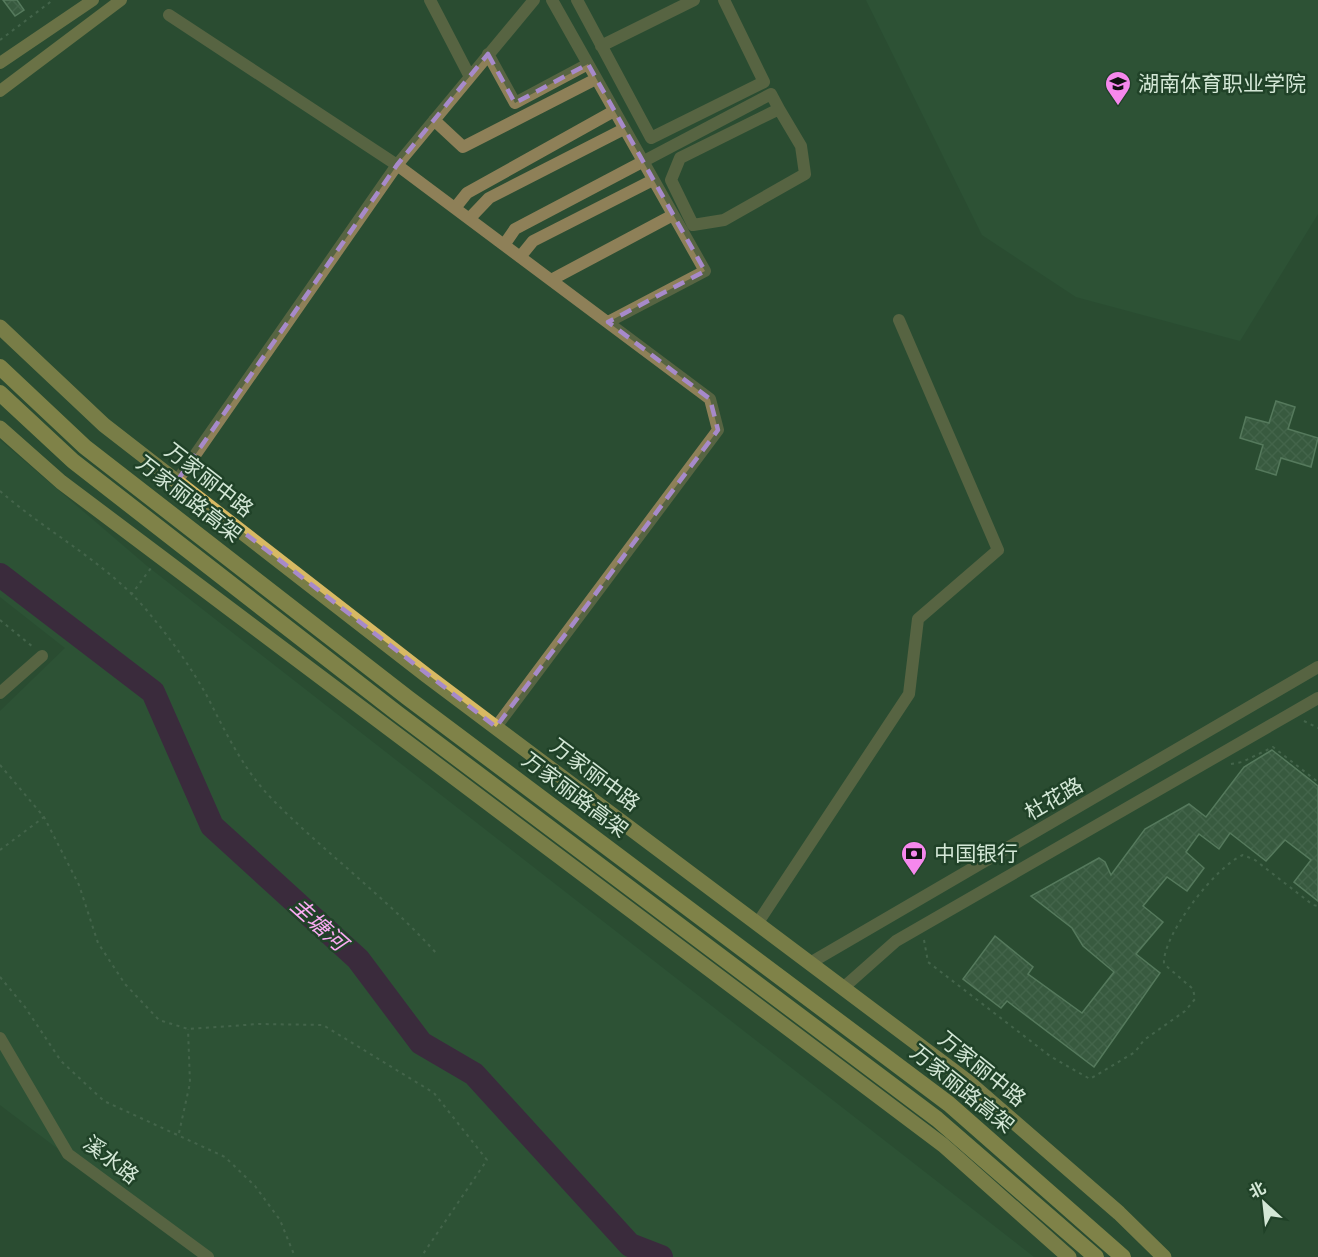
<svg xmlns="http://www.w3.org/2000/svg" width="1318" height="1257" viewBox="0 0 1318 1257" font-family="Bitter,'Noto Sans SC',serif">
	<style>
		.built { fill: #315a3b }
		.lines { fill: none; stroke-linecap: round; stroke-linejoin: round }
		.river { stroke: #4e034b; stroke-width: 24 }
		.building { fill: url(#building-cross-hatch); stroke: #8ab091; stroke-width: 1.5 }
		.path { stroke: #638169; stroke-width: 2; stroke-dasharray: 3 4.5; stroke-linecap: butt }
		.minor { stroke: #8e8058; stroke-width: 12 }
		.tertiary { stroke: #8e8058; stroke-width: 12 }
		.secondary { stroke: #b8a05f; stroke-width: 12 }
		.primary { stroke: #d8b963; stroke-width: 15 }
		.trunk { stroke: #e6c464; stroke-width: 16 }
		.marked { fill: none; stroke: #a78aca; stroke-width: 4.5; stroke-dasharray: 12 8; stroke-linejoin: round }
		.labels { text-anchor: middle; stroke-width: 5; stroke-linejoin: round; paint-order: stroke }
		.poi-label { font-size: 21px; fill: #d3e7d6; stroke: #204228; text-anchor: start }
		.street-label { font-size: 21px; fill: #d3e7d6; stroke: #204228 }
		.water-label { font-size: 22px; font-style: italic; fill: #f9abf2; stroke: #204228 }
	</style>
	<defs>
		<pattern id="building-cross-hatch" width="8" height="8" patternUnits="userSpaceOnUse" patternTransform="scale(1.5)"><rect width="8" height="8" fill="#496c50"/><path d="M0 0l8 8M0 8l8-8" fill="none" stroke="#628168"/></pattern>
	</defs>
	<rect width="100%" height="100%" fill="#2a4d32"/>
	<path class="built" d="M866 0H1318V214L1240 341 1076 297 982 235Z
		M0 440 147 566 1034 1257H201L0 1105V711L65 648 0 597Z"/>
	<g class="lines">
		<path class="river" d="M0 575 153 692 212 826 358 959 421 1043 474 1074 630 1245 661 1257"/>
	</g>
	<path class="building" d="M3 0H17L24 10 15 16Z
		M1276 401 1295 407 1288 429 1318 438 1311 467 1281 458 1276 475 1256 469 1263 445 1240 438 1246 417 1269 423Z
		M1272 750 1318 786V901L1294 882 1311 860 1285 840 1266 861 1230 833 1219 849 1199 834 1186 852 1204 868 1187 891 1167 877 1143 906 1163 922 1136 954 1160 973 1094 1067 1007 1001 1001 1008 963 979 995 936 1033 967 1028 974 1082 1013 1114 972 1083 946 1072 928 1031 896 1099 858 1105 862 1111 875 1145 829 1189 804 1206 817 1244 767Z"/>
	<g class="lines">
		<path class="path" d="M0 40 53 0
			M0 491C50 535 112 565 153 618 173 642 192 669 207 696 226 733 243 769 272 799 325 853 386 897 437 954
			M131 595 151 568
			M0 620 33 647
			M1304 721 1318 728
			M1231 764 1242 762 1273 747 1318 782
			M0 765 44 817 79 885 98 943 125 984 159 1020 188 1029 259 1024 323 1025 434 1093 487 1160 421 1257
			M0 850 44 817
			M924 940 928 962 1050 1056 1090 1079 1135 1052 1144 1040 1185 1011 1195 999 1193 989 1164 964C1162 935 1217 865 1243 855L1255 860 1313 905 1318 906
			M0 977 25 1007 61 1061 104 1101 225 1157 255 1186 280 1220 295 1257
			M179 1133 190 1083 188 1029"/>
		<path class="minor" d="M430 0 470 77
			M552 0 705 271 608 322
			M577 0 651 138 764 82 724 0
			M169 15 397 165 177 481
			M601 46 694 0
			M488 54 515 103 588 64
			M434 120 463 147 596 79
			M455 208 467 193 614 111
			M469 219 489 198 624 129
			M504 245 515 229 771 94 779 109 680 158 671 180 693 225 724 220 805 174 801 146 779 109
			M520 257 533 241 653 180
			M551 280 673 215
			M0 693 42 656
			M496 727 718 430 710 399 397 165 534 0
			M757 924 909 694 918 619 998 550 899 320
			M0 1038 68 1154 208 1257"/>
		<path class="tertiary" d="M810 963 1318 667
			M843 988 896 941 1318 698"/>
		<path class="secondary" d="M0 63 93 0
			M0 91 121 0"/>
		<path class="primary" d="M0 327 104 425 426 675 967 1081 1119 1213 1164 1257
			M0 428 61 482 943 1145 1069 1257"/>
		<path class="trunk" d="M0 367 85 447 408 698 949 1104 1123 1257
			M0 393 73 461 397 713 937 1119 1096 1257"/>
	</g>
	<path d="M0 0H1318V1257H0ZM488 54 515 103 588 64 705 271 608 322 710 399 718 430 496 727 177 481 397 165Z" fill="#2a4d32" fill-opacity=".55" fill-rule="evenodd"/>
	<path class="marked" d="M488 54 515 103 588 64 705 271 608 322 710 399 718 430 496 727 177 481 397 165Z"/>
	<defs>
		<symbol id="school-pin" viewBox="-11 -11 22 30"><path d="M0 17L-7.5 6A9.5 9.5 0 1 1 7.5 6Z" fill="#f688ed" stroke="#204228"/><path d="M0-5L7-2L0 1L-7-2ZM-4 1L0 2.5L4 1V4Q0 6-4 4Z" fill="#111"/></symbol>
		<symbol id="bank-pin" viewBox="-11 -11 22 30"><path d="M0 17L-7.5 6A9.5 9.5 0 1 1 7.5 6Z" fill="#f688ed" stroke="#204228"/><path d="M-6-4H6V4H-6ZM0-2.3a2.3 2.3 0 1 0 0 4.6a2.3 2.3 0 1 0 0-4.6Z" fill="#111"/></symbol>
	</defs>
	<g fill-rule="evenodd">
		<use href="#school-pin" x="1103" y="69" width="30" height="40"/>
		<use href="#bank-pin" x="899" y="839" width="30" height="40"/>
	</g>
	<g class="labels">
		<g class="poi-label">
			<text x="1138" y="91">湖南体育职业学院</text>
			<text x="934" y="861">中国银行</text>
		</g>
		<g class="street-label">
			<text transform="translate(209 480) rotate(38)" y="7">万家丽中路</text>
			<text transform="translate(189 499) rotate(38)" y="7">万家丽路高架</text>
			<text transform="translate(595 775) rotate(37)" y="7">万家丽中路</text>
			<text transform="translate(575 795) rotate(37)" y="7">万家丽路高架</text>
			<text transform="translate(1054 799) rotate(-30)" y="7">杜花路</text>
			<text transform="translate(982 1069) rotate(39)" y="7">万家丽中路</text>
			<text transform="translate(962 1089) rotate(39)" y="7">万家丽路高架</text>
			<text transform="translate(111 1160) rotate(38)" y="7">溪水路</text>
		</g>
		<g class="water-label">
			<text transform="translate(319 924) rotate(42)" y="8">圭塘河</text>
		</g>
	</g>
	<g transform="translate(1264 1203) rotate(333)" stroke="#204228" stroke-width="4.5" paint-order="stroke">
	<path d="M0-4.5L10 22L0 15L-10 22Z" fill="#d3e7d6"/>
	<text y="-9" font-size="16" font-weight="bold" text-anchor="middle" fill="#d3e7d6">北</text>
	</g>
</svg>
